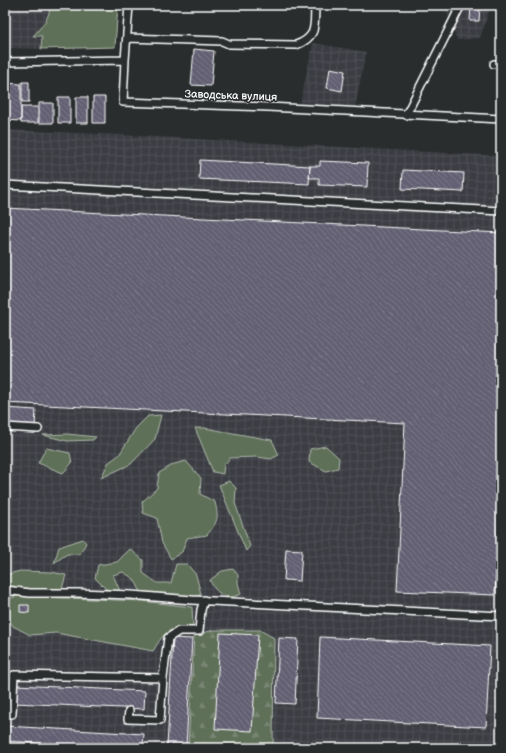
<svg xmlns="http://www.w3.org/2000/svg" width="506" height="753" viewBox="0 0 506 753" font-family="'Balsamiq Sans',sans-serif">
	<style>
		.industrial { fill: url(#industrial-grid) }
		.green { fill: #5f7059; stroke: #afb8ac }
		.forest { fill: url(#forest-firs); stroke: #afb8ac }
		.building { fill: url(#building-back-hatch); stroke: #fff }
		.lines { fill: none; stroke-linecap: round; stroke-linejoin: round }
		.minor-casing { stroke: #fff; stroke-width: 10 }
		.minor { stroke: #2a2d2e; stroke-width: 7 }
		.labels { text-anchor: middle; stroke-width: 3; stroke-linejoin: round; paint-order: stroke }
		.street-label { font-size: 11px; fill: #fff; stroke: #2a2d2e }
	</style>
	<defs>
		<pattern id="industrial-grid" width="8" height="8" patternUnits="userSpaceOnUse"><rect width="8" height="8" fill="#3b3d43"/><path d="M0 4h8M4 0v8" fill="none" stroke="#4f5056"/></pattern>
		<pattern id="forest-firs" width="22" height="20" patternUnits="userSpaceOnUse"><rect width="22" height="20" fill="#5f7059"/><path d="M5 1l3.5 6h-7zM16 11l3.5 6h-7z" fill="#778572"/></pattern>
		<pattern id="building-back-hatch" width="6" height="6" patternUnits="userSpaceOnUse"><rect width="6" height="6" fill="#636173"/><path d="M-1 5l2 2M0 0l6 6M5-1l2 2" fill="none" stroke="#7a7988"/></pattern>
	</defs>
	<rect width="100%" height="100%" fill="#2a2d2e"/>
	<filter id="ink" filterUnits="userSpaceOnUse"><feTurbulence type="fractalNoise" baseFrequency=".025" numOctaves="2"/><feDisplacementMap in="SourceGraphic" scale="8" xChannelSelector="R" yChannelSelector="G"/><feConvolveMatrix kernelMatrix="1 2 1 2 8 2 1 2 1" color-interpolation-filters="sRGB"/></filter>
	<g filter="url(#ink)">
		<path class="industrial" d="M5 5H118L115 47 41 49 5 48Z
			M444 5H491L480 38 457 40Z
			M313 43 366 52 355 107 300 104Z
			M5 130 123 135 501 156V748H5Z"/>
		<path class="green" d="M50 5H118L115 47 41 49 42 36H33C42 26 50 18 50 5Z
			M161 415 155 439 131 464 101 478 108 463 119 455 136 428 148 416Z
			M195 428H205L272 440 279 455 271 459 257 457 230 458 224 465 223 474 213 472Z
			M67 434 96 437 93 440 67 441 43 435Z
			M326 446 339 458 338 468 326 471 309 462 310 449Z
			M46 448 70 453 72 463 63 473 38 463Z
			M186 461 201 478 200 494 215 502C219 519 218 521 207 535L187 538 182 552 171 559 162 543 157 518 143 513 142 502 157 488 159 473 174 464Z
			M229 481 236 488 235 503 250 546 246 551 219 485Z
			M83 539 86 543 80 554H67L54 563 59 547Z
			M130 549 143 560V573L157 583H171L176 564H187L196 575 201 594 195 597 141 592 134 579 123 572 113 575 120 591 106 589 95 578 98 565 117 562Z
			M233 569 238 575V583L241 594C227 601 215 594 210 580L222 571Z
			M20 571 51 572 66 575 62 589H33L5 585V575Z
			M17 596 142 601 192 607 193 626C167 630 167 628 153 651L56 633 30 635 13 626 5 615V600Z"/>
		<path class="forest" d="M214 630H260L274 638 273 748H188L194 635Z"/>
		<path class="building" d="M471 5H480L479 21H470Z
			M194 49 214 51 211 86 191 85Z
			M330 68 345 71 342 91 327 88Z
			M22 82H29V102H22Z
			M5 83 21 84V121L5 120Z
			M58 97H70V123H58Z
			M76 97H88V123H76Z
			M93 97H105V123H93Z
			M39 103H53V123H39Z
			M21 107H38V123H21Z
			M200 160 310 166 309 184 199 179Z
			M320 161 368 163 367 187 319 185V178H309L310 166H320Z
			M403 170 464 173 463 192 402 189Z
			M5 208 501 233V468L495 595 397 591 405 423 5 403Z
			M5 408 36 410 35 426 5 424Z
			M286 549 302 550 300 581 284 580Z
			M20 605H29V613L20 612Z
			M220 633 258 635 252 731 215 729Z
			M320 637 490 646 486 727 317 718Z
			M173 638 192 639 186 747 167 746Z
			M279 638 298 639 295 704 276 703Z
			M15 685 145 691 144 709 14 703Z
			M5 726 144 734 143 748H116L5 741Z"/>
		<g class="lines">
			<defs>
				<path id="minor" d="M127 38 222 41 229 44 296 45C318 37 314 25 315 5
					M125 60 129 5
					M5 62 125 60 123 102 268 107 501 119
					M494 64H501
					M406 115 461 5
					M5 185 501 211
					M5 427 38 429
					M5 590 30 593H78L131 595 192 600 501 616
					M163 678 168 638 179 631H199L201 610 204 600
					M5 714H12L14 675 163 678 160 720 128 719 129 711"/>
			</defs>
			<use href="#minor" class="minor-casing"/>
			<use href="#minor" class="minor"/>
		</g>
	</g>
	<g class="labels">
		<g class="street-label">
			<text transform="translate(231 95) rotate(2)" y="4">Заводська вулиця</text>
		</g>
	</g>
	<rect width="506" height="753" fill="none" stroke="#2a2d2e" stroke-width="20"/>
	<rect x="10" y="10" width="486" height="733" fill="none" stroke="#fff" stroke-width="1.5" filter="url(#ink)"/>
</svg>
